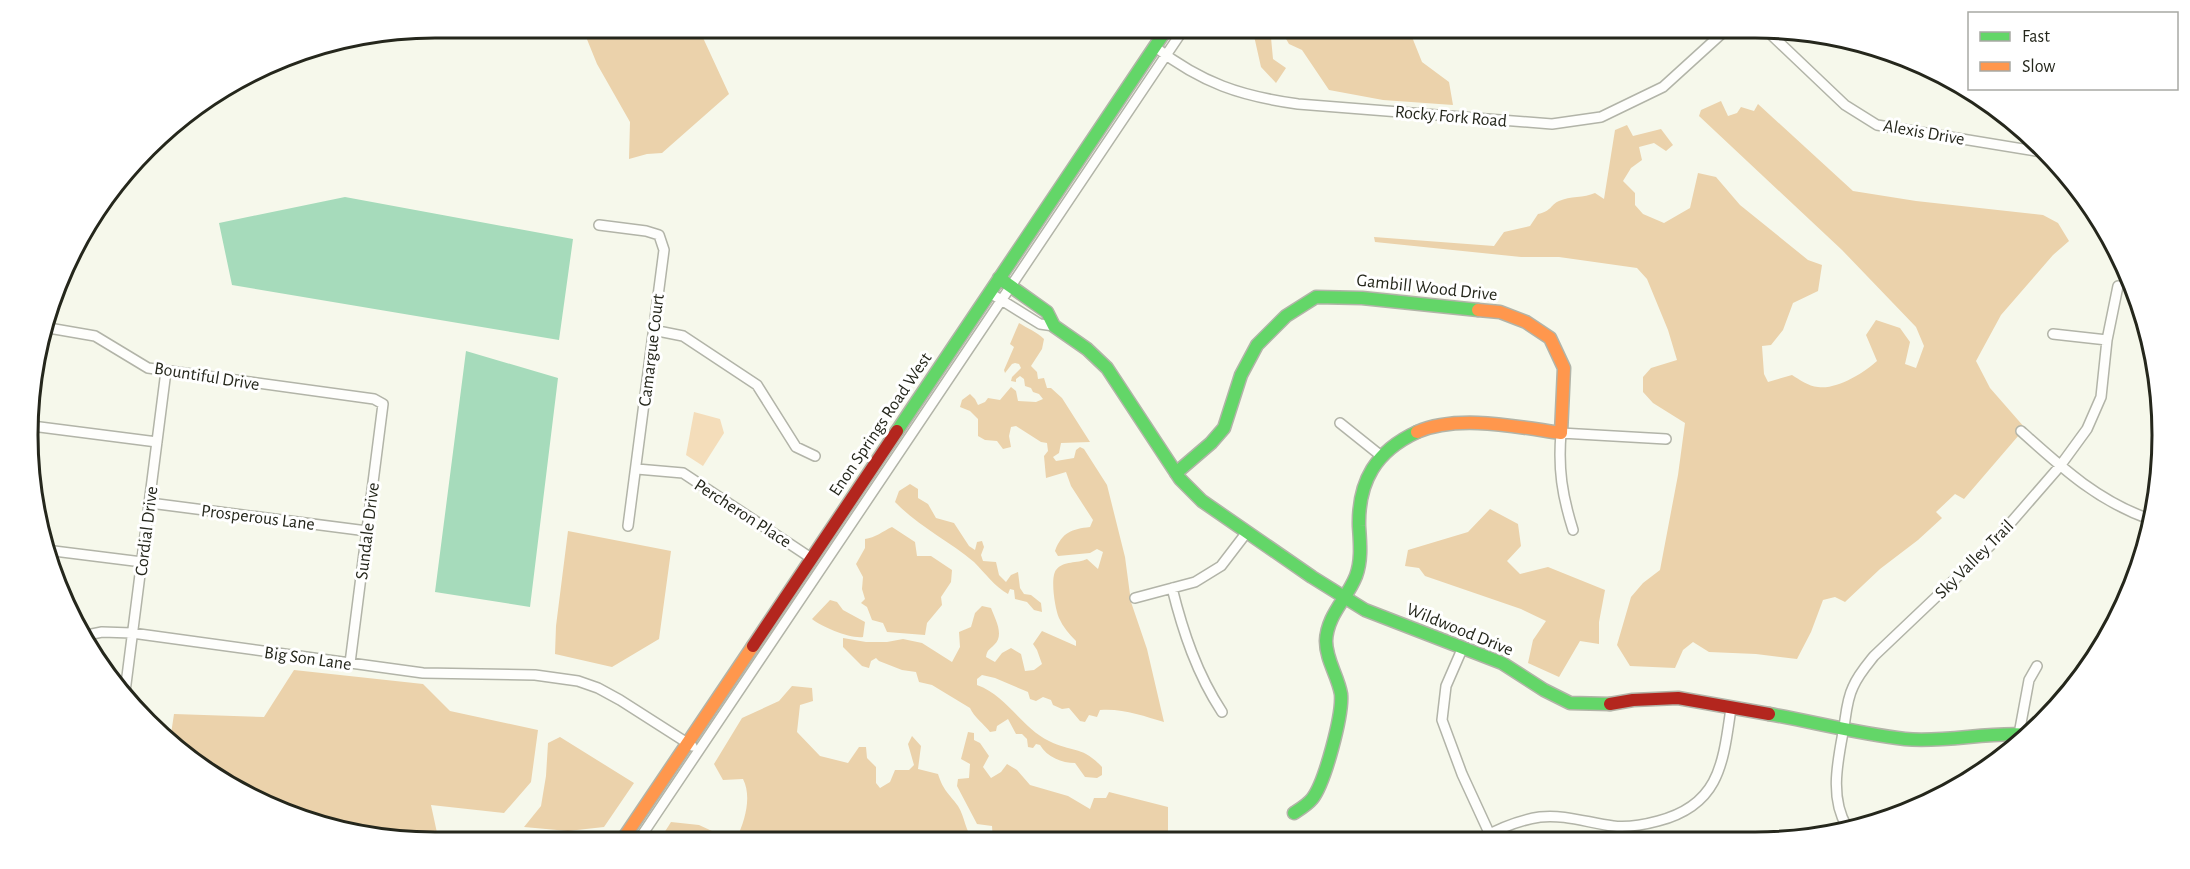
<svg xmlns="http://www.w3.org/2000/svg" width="2190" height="869" viewBox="0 0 2190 869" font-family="'Alegreya Sans',sans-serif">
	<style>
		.green { fill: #f4ddba }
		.forest { fill: #ebd2ab }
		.water { fill: #a6dbbb }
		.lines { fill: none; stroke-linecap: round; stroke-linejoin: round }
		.street-casing { stroke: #b2b4a8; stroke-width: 12 }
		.fast-casing { stroke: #b2b4a8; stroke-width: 15 }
		.slow-casing { stroke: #b2b4a8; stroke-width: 15 }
		.jam-casing { stroke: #b2b4a8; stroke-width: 15 }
		.street { stroke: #fefefc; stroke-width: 9 }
		.fast { stroke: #63d668; stroke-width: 12 }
		.slow { stroke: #ff974d; stroke-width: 12 }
		.jam { stroke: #b3261e; stroke-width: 12 }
		.labels { text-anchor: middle; stroke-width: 6; stroke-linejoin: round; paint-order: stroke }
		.street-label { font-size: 18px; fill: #25271c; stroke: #fff }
		.rim { fill: none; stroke: #25271c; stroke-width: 3 }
	</style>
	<rect width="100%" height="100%" fill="#f6f8eb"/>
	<path class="green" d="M694 412 720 419 724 433 703 466 686 455Z"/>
	<path class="forest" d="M582 27H698L729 94 662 153 647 154 629 159 630 122 597 64Z
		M1252 27H1270L1273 59 1286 68 1276 83 1261 67Z
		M1279 27H1408L1422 62 1449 82 1453 105 1383 100 1329 90 1302 50 1289 44Z
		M1721 101 1728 116 1737 113 1741 107 1754 111 1758 104 1853 191 1916 201 2043 215 2058 223 2069 241 2053 255 2001 315 1976 361 1990 388 2025 428 1964 499 1955 494 1936 512 1942 518 1918 540 1880 569 1845 602 1835 597 1823 600 1811 632 1797 659 1756 654 1709 652 1693 642 1683 650 1675 668 1630 666 1617 645 1631 597 1643 583 1660 570 1678 475 1685 423 1653 403 1643 392V377L1651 368 1677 360 1668 330 1647 279 1637 268 1559 257H1521L1375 242 1374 237 1494 246 1504 232 1530 226 1538 214C1552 211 1550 205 1559 201 1570 196 1584 198 1595 193L1604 199 1615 130 1627 125 1633 136 1661 129 1673 145 1666 151 1654 143 1639 147 1642 160 1631 168 1623 181 1635 193V205L1643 214 1664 223 1690 208 1698 173 1716 177 1740 205 1808 260 1822 265 1818 291 1793 303 1783 330 1771 345 1762 346 1764 374 1768 382 1792 375C1800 380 1808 386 1818 387 1836 390 1864 373 1877 361L1866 335 1876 320 1900 328 1910 342 1905 364 1916 368 1924 346 1916 327 1842 250 1699 116 1701 110Z
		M1019 323C1027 328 1037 332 1044 339L1042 349 1031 366 1037 372 1038 379 1044 378 1047 388H1051L1062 398 1090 442 1061 443 1059 453 1053 457 1056 461 1074 458 1076 450 1080 447 1084 449 1107 485 1125 557 1131 602 1147 649 1164 722C1144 716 1122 708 1100 710L1097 717 1089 715 1085 722 1080 721 1069 708 1062 709 1053 705 1051 700 1043 697 1036 701 1030 699 1028 692 995 678 982 675 977 679V685C1007 696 1021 727 1049 741 1073 753 1081 745 1102 767V775L1097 778 1085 777 1075 763C1062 763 1047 757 1040 745L1036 744 1033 748 1028 747 1027 739 1022 734H1016L1008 719 997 726 996 731 990 732C984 724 974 717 970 708L932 685 919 682 916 672 902 670 879 661 876 658 871 661 869 668 862 666 843 647V638L866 642H887L903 639 922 643 952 662 960 647 959 632 971 627 975 613 982 606 991 608C995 619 1005 635 994 645 989 650 987 650 986 657L995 662 1002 653 1011 648 1021 654 1025 671 1034 670 1042 664 1037 650 1033 644 1042 631 1076 646V641C1069 634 1063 627 1059 618 1055 609 1050 578 1056 570 1064 560 1077 564 1087 559L1098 569 1103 552 1097 549 1090 553 1058 556 1055 551C1062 532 1072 529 1090 527L1093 520 1071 486 1066 472 1046 478 1044 456 1048 451 1047 443 1041 442 1016 426 1011 427 1009 436 1011 447 1003 449 997 441 985 440 978 436V419L970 411 960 407 962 400 970 394 975 399 978 405 985 402 988 398 1000 400 1011 387 1016 391 1018 401 1036 402 1043 399 1039 394 1033 392 1031 388 1025 386 1024 379 1020 376 1016 379V382L1011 381 1012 377 1021 368 1019 364 1015 363 1012 364 1005 373 1004 370 1014 347 1010 344Z
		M910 484 918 489V498L928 504 936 518 954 523 969 546 975 550 977 542 982 541 984 547 981 555 983 561 996 562 999 575 1006 582 1011 575 1018 572 1020 588 1024 594 1031 595 1041 603 1042 612 1034 610 1027 602 1015 599 1014 590 1010 589 1008 594C995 587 985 573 974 562 948 540 919 527 895 502L899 491Z
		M1490 509 1518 524 1521 546 1507 561 1520 574 1548 567 1605 590 1599 622V644L1580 641 1559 677 1528 663 1533 640 1546 621 1521 609 1425 576 1419 568 1405 566 1408 550 1468 532Z
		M892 527 915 542 917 556H931L952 570 951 582 941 597 942 605 927 623 925 635 887 632 883 623 872 620 867 607 861 603 865 599 862 589 863 577 856 564 865 548V539C875 538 883 531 892 527Z
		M568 531 671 551 659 639 612 667 555 654 556 626Z
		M830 600 837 602 843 610 865 622 863 637C851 639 822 627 812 619Z
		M294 670 423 684 450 711 538 730 531 782 504 813 431 805 439 842H434L304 820 187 758 165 735 171 734 174 714 264 717Z
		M792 686 812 688 813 701 800 705 797 732 820 756 848 763 859 747H866L867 758 876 767V783L880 788 890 782 895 770H909L914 765 908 744 912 736 921 746 918 769 938 774C944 792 948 792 958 806 965 817 965 831 974 841H659L671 822 699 825 725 837 737 838C745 820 752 797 743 779L723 780 714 764 742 718 779 701Z
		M968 732 974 733V740L980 743 989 756 983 767 991 778 1001 772 1007 764 1017 770 1030 785 1068 796 1090 809 1094 798H1106L1109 792 1168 807V840L993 841 992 826 977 824 957 786 958 779 969 778 970 764 961 759Z
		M560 737 634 783 604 827 568 831 524 827 541 806 546 776 548 743Z"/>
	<path class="water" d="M345 197 573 239 559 340 232 285 219 223Z
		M466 351 558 378 530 607 435 592Z"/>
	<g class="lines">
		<defs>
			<path id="street" d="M1764 28 1845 105 1877 125 2048 153
				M1155 47C1202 83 1240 96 1298 104L1552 124 1601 117 1663 87 1729 27
				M599 225 646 231 659 235 664 250 628 526
				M990 293 1040 324 1054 326
				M43 327 95 336 148 368 374 399 383 404 350 663
				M653 330 683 336 757 385 796 447 815 456
				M2053 334 2107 340
				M1340 423 1380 455
				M32 426 157 442
				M2021 431C2062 468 2099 502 2152 520
				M637 469 683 473 811 558
				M150 503 367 531
				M1573 530C1562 495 1558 469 1561 433L1666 439
				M46 550 142 562
				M1172 588C1183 632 1197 674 1222 712
				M1135 598 1195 582 1221 566 1247 532
				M82 636 102 632 132 633 423 673 535 675 578 681 598 688 620 700 692 746
				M1463 647 1446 686 1442 720 1462 774 1491 837
				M125 692 166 371
				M2019 734 2029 680 2037 666
				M1847 827C1829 797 1838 760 1844 727 1846 714 1847 699 1853 687 1858 675 1866 666 1874 656L1994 542 2060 466 2087 429 2101 397 2107 340 2118 286
				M1480 839C1498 829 1520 820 1540 817 1564 814 1589 823 1613 826 1628 828 1643 825 1658 821 1720 805 1723 763 1731 708
				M638 841 1185 27"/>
			<path id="fast" d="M999 278 1047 312 1054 326 1087 349 1107 368 1180 479 1202 501 1312 577 1365 610 1502 663 1544 690 1570 703 1610 704
				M897 431 1168 27
				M1176 473 1211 443 1224 428 1241 375 1257 345 1286 316 1316 297 1362 298 1478 310
				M1769 714C1814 722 1860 734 1905 739 1947 743 1989 731 2030 735
				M1294 813C1300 809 1307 805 1312 799 1325 783 1343 714 1341 694 1338 676 1326 660 1326 641 1327 615 1347 599 1356 576 1362 560 1360 542 1359 526 1358 481 1376 451 1417 432"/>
			<path id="slow" d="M1417 432C1458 414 1518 427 1561 433L1564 368 1550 338 1526 322 1500 312 1478 310
				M621 842 753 646"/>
			<path id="jam" d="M753 646 897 431
				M1610 704 1633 700 1678 698 1769 714"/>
		</defs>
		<use href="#street" class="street-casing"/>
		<use href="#fast" class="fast-casing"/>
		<use href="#slow" class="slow-casing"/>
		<use href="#jam" class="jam-casing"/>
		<use href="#street" class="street"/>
		<use href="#fast" class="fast"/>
		<use href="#slow" class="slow"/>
		<use href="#jam" class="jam"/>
	</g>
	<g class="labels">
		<g class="street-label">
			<text transform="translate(1451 116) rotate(5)" y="6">Rocky Fork Road</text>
			<text transform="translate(1924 132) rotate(10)" y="6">Alexis Drive</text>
			<text transform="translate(1427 287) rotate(6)" y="6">Gambill Wood Drive</text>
			<text transform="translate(651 350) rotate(-83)" y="6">Camargue Court</text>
			<text transform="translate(207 376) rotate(9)" y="6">Bountiful Drive</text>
			<text transform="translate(880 424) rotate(-56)" y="6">Enon Springs Road West</text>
			<text transform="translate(743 513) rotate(33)" y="6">Percheron Place</text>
			<text transform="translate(258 517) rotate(7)" y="6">Prosperous Lane</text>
			<text transform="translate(146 531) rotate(-83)" y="6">Cordial Drive</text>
			<text transform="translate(367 531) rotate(-83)" y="6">Sundale Drive</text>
			<text transform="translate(1974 559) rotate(-45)" y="6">Sky Valley Trail</text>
			<text transform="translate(1460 629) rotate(22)" y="6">Wildwood Drive</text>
			<text transform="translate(308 658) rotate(8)" y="6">Big Son Lane</text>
		</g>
	</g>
	<path d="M0 0H2190V869H0ZM435 38H1755A397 397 0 0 1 2152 435V435A397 397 0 0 1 1755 832H435A397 397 0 0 1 38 435V435A397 397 0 0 1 435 38Z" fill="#fff" fill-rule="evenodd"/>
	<path class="rim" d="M435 38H1755A397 397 0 0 1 2152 435V435A397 397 0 0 1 1755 832H435A397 397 0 0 1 38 435V435A397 397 0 0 1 435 38Z"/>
	<rect x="1968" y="12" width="210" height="78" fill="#ffffff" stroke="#a8a9a4" stroke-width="1.5"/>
	<rect x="1980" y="32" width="30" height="9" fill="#63d668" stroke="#a8a9a4" stroke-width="1.5"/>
	<text x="2022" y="42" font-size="18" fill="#25271c">Fast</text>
	<rect x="1980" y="62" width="30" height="9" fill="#ff974d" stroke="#a8a9a4" stroke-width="1.5"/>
	<text x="2022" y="72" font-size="18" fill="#25271c">Slow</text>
</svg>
